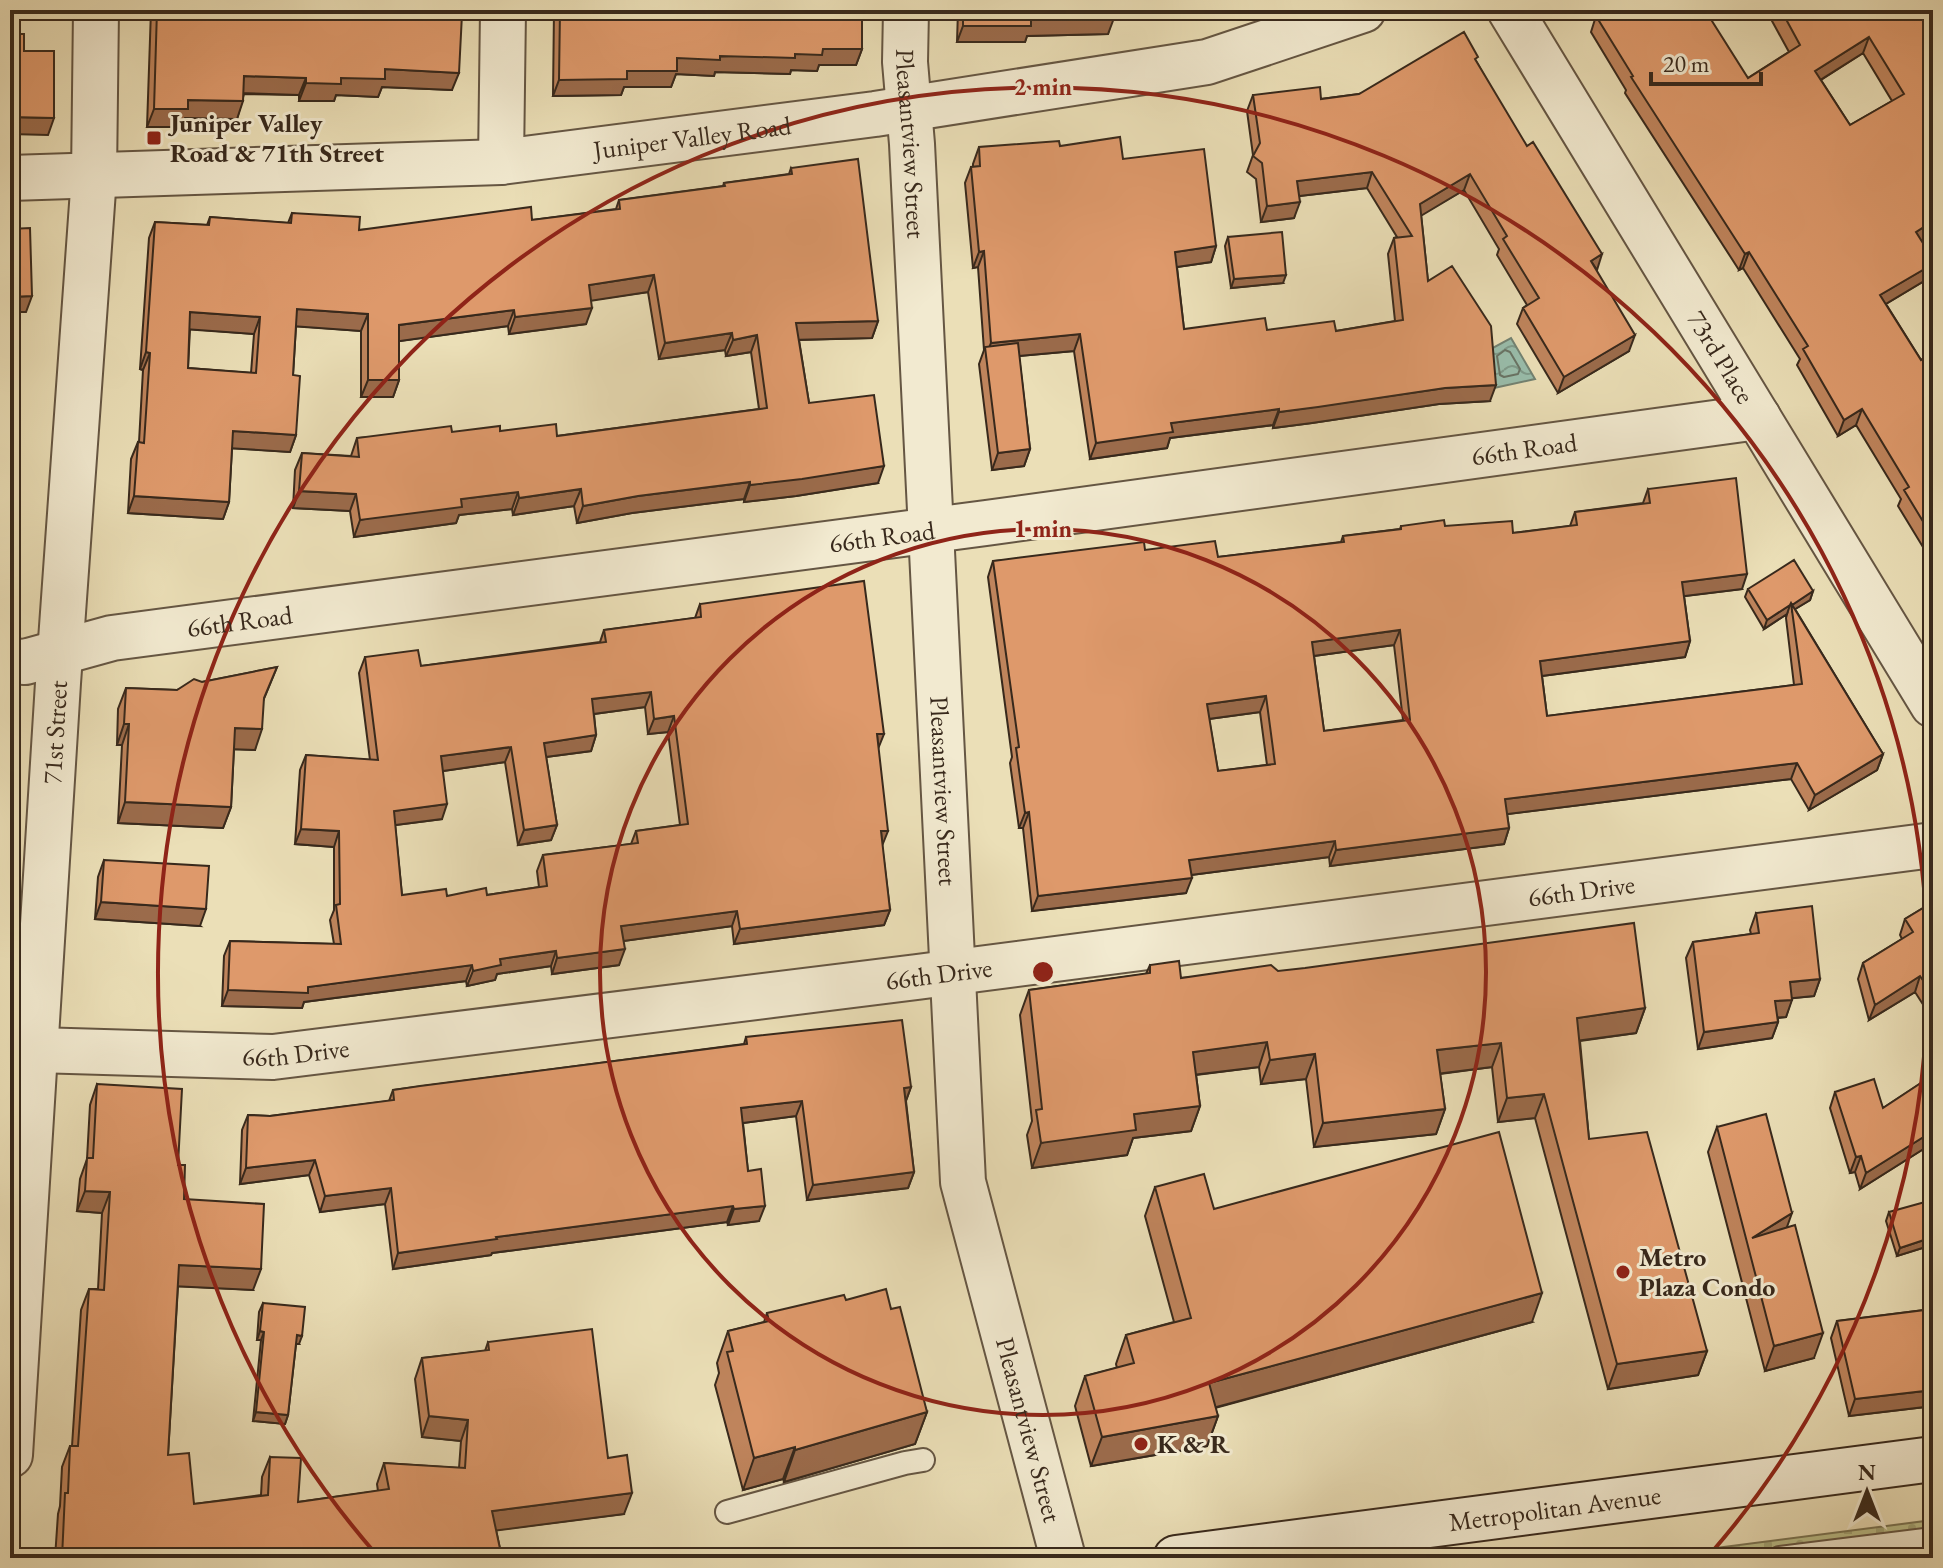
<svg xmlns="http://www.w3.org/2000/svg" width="1943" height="1568" viewBox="0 0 1943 1568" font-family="'EB Garamond',serif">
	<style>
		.cemetery { fill: url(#cemetery-stones); stroke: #7a7453; stroke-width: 2 }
		.water { fill: url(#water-waves); stroke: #728272; stroke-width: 2 }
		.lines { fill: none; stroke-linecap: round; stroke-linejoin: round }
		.shore { stroke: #687364; stroke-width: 2 }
		.service-casing { stroke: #655643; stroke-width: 26 }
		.minor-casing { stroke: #655643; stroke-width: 48 }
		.secondary-casing { stroke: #38291c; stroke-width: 48 }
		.service { stroke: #f2ead0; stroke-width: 22 }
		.minor { stroke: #f2ead0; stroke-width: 44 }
		.secondary { stroke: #f2ead0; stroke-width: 44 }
		.wall { fill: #bf845c; stroke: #38291c; stroke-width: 2; fill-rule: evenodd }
		.shaded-wall { fill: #9b6b4b; stroke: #38291c; stroke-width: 2 }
		.building { fill: #de996b; stroke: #38291c; stroke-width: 2; fill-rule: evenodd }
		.ring { fill: none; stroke: #8f2418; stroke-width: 4 }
		.poi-dot { fill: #8f2418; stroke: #f2ead0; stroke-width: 3 }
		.labels { text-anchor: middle; stroke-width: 6; stroke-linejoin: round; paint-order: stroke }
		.poi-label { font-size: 26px; font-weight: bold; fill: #38291c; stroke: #f2ead0; text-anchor: start }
		.street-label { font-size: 26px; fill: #38291c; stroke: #f2ead0 }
		.centre { fill: #8f2418; stroke: #f2ead0; stroke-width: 4 }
		.ring-label { font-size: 24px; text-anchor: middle; font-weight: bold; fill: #8f2418; stroke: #f2ead0; stroke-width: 6; stroke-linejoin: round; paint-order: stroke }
	</style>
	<defs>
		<pattern id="cemetery-stones" width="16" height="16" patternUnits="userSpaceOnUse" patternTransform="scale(2)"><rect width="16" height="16" fill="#bcc08a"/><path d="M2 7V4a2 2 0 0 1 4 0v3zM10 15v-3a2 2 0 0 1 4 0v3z" fill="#a2a576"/></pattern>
		<pattern id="water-waves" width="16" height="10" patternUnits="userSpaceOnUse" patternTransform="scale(2)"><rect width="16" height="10" fill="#99bdab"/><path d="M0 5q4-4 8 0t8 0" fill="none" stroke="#7e9a8a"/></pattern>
	</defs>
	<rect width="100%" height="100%" fill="#ebdfb7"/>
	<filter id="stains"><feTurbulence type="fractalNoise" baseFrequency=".0025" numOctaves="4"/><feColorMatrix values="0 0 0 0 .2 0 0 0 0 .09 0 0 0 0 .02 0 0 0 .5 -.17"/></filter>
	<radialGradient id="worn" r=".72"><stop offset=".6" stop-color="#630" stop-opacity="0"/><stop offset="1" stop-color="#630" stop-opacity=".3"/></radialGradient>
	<path class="cemetery" d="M1933 1520V1558H1638Z"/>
	<path class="water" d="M1511 338 1535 379 1494 388 1487 351Z"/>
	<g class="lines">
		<path class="shore" d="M1505 350 1510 352 1520 369 1518 374 1504 377 1500 375 1497 356Z"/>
		<defs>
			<path id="service" d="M727 1512 905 1463 923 1460
				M1780 1558 1933 1539"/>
			<g id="minor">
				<path id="s1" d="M906 10 905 62 912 144 963 1182 1063 1558"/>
				<path id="s2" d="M1510 10 1933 705"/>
				<path d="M501 162 503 10"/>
				<path id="s3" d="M10 178 501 162 875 114 1207 62 1363 10"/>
				<path id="s4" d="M10 661 25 662 112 638 986 523 1758 417"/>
				<path id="s5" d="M36 1050 273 1057 917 977 1933 845"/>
				<path id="s6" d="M10 1455 58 683 94 176 96 10"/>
			</g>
			<g id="secondary">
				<path id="s7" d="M1176 1558 1933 1459"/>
			</g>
		</defs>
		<use href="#service" class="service-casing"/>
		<use href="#minor" class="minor-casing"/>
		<use href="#secondary" class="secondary-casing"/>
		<use href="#service" class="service"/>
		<use href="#minor" class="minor"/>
		<use href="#secondary" class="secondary"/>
	</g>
	<path class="wall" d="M151 10H457L452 90 382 87 378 97 336 95 334 101H299V95L244 94 237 119 185 118 181 127H147Z
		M554 10H862V49L856 65H819L817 71 791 70 790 74 715 72 714 76 676 74 671 87H624L621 95 553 96Z
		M958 10H1114L1108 34 1027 36 1025 42H957Z
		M1766 10H1933L1922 241 1933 259V268L1929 278 1886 304 1921 360 1933 352V572L1924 557 1926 552 1898 506 1901 499 1856 425 1838 436 1797 365 1800 359 1743 268 1739 270 1625 93 1626 90 1591 32 1596 16 1682 14 1748 78 1789 52ZM1863 53 1892 101 1850 125 1821 80Z
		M1476 61 1596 271 1629 351 1558 393 1517 324 1523 308 1527 305 1497 255 1499 249 1464 190 1421 215 1428 281 1490 401 1439 404 1312 423 1273 428V425L1170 438 1167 448 1090 459 1074 351 1019 356 1030 449 1024 466 992 470 979 364 984 350 978 267 973 268 965 183 971 167H973V164L979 147 1060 146 1123 159 1216 246 1211 262 1177 267 1184 329 1336 331 1395 321 1388 254 1394 238 1397 237 1367 188 1299 196 1294 218 1261 222 1256 179 1247 172 1253 155 1247 111 1253 95 1321 99 1359 94Z
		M791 168 878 321 872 338 799 340 809 403 878 483 796 496 744 502V499L632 513 577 523 574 506 513 515 512 509 459 515 456 523 354 537 350 511 293 508 295 470 302 453 351 456 357 438 452 432 500 431 557 436 759 409 751 352 726 356 725 350 659 359 648 292 591 300 586 324 509 334 508 326 399 341V380L393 397H361V331L296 326 293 375 296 435 290 452 232 448 229 502 223 519 128 513 131 459 138 442H139L143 370 140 369 149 238 155 222 207 225 210 217 288 223 292 213 359 230 532 220 616 209 619 200 723 186 724 183 789 174ZM190 329 254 334 251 373 188 368Z
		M1228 237 1283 283 1231 288 1225 246Z
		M1648 489 1742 589 1684 596 1690 641 1685 657 1542 676 1547 716 1794 685 1786 618 1787 614 1764 629 1745 597 1748 589 1813 591 1810 600 1795 609 1883 754 1877 770 1809 810 1791 779 1507 814 1509 828 1504 844 1330 866 1329 857 1191 875 1186 893 1032 911 1023 828H1019L1010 763 1012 757 988 577 993 561 1145 550 1218 557 1341 542 1343 536 1400 529 1401 526H1445L1513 533 1570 526 1575 512 1643 503ZM1394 645 1403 720 1324 731 1314 656ZM1260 712 1267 765 1218 771 1209 719Z
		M700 604 878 749 882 845 890 910 884 925 734 944 732 926 623 941 619 965 552 974 551 966 497 974 495 980 467 986 466 981 304 1002 302 1008 222 1006 224 956 230 941 334 944 330 920 334 910V847L295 844 300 770 306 755 370 760 359 673 365 657 421 666 600 642 604 630 695 618ZM645 707 648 734 668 732 680 825 636 831 631 844 543 855 537 871 539 887 487 895 447 896 402 895 395 825 442 819 443 771 505 762 518 845 551 840 557 825 546 757 591 751 596 735 594 714Z
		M277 667 263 701 255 750 234 749 231 807 223 828 118 823 122 745H117L118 709 126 688 177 690 202 682Z
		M104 860 200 926 95 919 98 877Z
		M1933 902V1020L1915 992 1869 1020 1858 979 1863 963 1902 939 1900 935 1905 919Z
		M1756 913 1820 979 1814 996 1792 998 1786 1017 1778 1018V1022L1772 1038 1698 1049 1686 958 1693 942 1751 934 1750 930Z
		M1150 965 1181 978 1278 971 1645 1008 1636 1033 1580 1041 1589 1139 1707 1351 1698 1375 1608 1389 1535 1118 1498 1122 1492 1067 1440 1074 1445 1109 1436 1134 1314 1147 1306 1079 1261 1084 1259 1067 1196 1075 1200 1106 1191 1131 1133 1138 1127 1155 1032 1168 1027 1135 1032 1121 1020 1015 1029 990 1146 974Z
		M746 1037 911 1087 906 1101 914 1172 908 1188 807 1200 796 1116 743 1123 748 1171 759 1221 728 1225 727 1222 492 1253 491 1255 393 1269 385 1204 320 1212 309 1175 240 1184 242 1130 248 1115 270 1116 389 1101 393 1090 744 1044Z
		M1933 1075V1143L1860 1189 1855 1172 1850 1173 1830 1108 1835 1092 1883 1108Z
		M97 1084 178 1165 184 1199 253 1290 178 1286 168 1455 194 1504 261 1495 262 1477 270 1457 298 1502 378 1491 377 1484 384 1463 459 1468 461 1441 422 1437 415 1379 422 1358 485 1351 488 1342 608 1458 624 1514 496 1530 502 1558H55L58 1514 60 1506 62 1467 70 1446H72L81 1310 89 1289H98L102 1213 77 1211 80 1179 87 1159 90 1105Z
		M1717 1127 1814 1358 1765 1371 1708 1152Z
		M1155 1187 1214 1209 1532 1322 1215 1408 1218 1416 1207 1446 1091 1466 1075 1406 1085 1376 1117 1368 1116 1364 1126 1335 1174 1322 1145 1216Z
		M1889 1212 1932 1245 1897 1256 1886 1221Z
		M263 1303 299 1344H296L288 1415 285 1424 253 1421 261 1340H257L259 1312Z
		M891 1309 927 1412 915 1444 784 1482 783 1479 743 1490 715 1385 719 1373 717 1363 728 1331 764 1322 767 1313Z
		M1933 1309V1406L1849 1416 1831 1338 1837 1321Z"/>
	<path class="shaded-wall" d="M1114 18 1108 34 1027 36 1025 42H957L963 26 1031 20Z
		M1869 37 1863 53 1809 87 1815 71Z
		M823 49H862L856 65H819L817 71 791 70 790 74 715 72 714 76 676 74 671 87H624L621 95 553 96 559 80 627 71 677 58 795 54Z
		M385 69 459 73 452 90 382 87 378 97 336 95 334 101H299L306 83Z
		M244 76 306 78 299 95 238 93Z
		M188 100 243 101 237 119 185 118 181 127H147L154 109Z
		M10 117 54 118 48 135 10 134Z
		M1372 172 1367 188 1291 197 1297 181Z
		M1470 174 1464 190 1414 220 1420 204Z
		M1300 202 1294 218 1261 222 1267 206Z
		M1933 221V234L1911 248 1916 232Z
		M1216 246 1211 262 1170 268 1175 252Z
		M984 251 978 267 973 268 979 252Z
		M1749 252 1743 268 1739 270 1745 254Z
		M1602 254 1597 270 1591 261Z
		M1933 264V268L1929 278 1874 311 1880 295Z
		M654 275 648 292 583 302 589 285Z
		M1286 275 1283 283 1231 288 1234 279Z
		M32 296 26 312H10V297Z
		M592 308 586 324 509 334 515 317Z
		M297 309 368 314 361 331 291 326Z
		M514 310 508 326 393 342 399 325Z
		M190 312 260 317 254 334 184 329Z
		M878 321 872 338 790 340 796 323Z
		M732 333 725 350 659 359 665 343Z
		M1080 334 1074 351 987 359 986 355 991 343Z
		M757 335 751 352 726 356 733 340Z
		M1635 335 1629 351 1558 393 1564 377Z
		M146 352 150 353 143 370 140 369Z
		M368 380H399L393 397H361Z
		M1496 385 1490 401 1439 404 1312 423 1273 428 1279 412 1445 388Z
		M1279 409 1273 425 1170 438 1167 448 1090 459 1096 443 1171 423Z
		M1862 409 1856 425 1838 436 1844 420Z
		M233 431 296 435 290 452 227 448Z
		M1030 449 1024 466 992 470 998 453Z
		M884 466 878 483 796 496 744 502 750 485Z
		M750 482 744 499 632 513 577 523 583 506 638 496Z
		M581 489 574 506 513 515 519 498Z
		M299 491 356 494 350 511 293 508Z
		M518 492 512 509 459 515 456 523 354 537 360 520 461 499Z
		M134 496 229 502 223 519 128 513Z
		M1747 574 1742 589 1677 597 1682 582Z
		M1813 591 1810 600 1792 611V605Z
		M1790 605 1787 614 1764 629 1767 620Z
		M1400 630 1394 645 1306 657 1312 642Z
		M1690 641 1685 657 1534 677 1540 661Z
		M651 692 645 707 586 715 592 699Z
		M1266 696 1260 712 1201 720 1207 704Z
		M674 716 668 732 648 734 654 719Z
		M124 724H129L122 745H117Z
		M235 728 262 729 255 750 227 749Z
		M877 734H884L878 749Z
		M596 735 591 751 538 758 544 743Z
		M511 747 505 762 436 772 441 756Z
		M1883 754 1877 770 1809 810 1815 795Z
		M1797 763 1791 779 1500 815 1505 799Z
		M125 802 231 807 223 828 118 823Z
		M447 804 442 819 388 826 394 811Z
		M1029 812 1023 828H1019L1025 813Z
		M557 825 551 840 518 845 524 830Z
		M1509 828 1504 844 1330 866 1336 850Z
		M301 829 339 831 334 847 295 844Z
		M881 831H888L882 846Z
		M1335 841 1329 857 1183 876 1189 860Z
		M1192 878 1186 893 1032 911 1038 896Z
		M101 902 206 909 200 926 95 919Z
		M890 910 884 925 734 944 740 929Z
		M737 911 732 926 616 942 621 926Z
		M625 949 619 965 552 974 557 958Z
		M556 951 551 966 497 974 495 980 467 986 473 971 500 959Z
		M472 965 466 981 304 1002 302 1008 222 1006 228 990 308 987Z
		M1920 976 1915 992 1869 1020 1875 1005Z
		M1820 979 1814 996 1784 999 1790 982Z
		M1792 1000 1786 1017 1769 1018 1775 1001Z
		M1645 1008 1636 1033 1568 1042 1577 1018Z
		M1778 1022 1772 1038 1698 1049 1704 1032Z
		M1267 1042 1259 1067 1184 1076 1193 1052Z
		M1501 1043 1492 1067 1428 1075 1437 1050Z
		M1315 1054 1306 1079 1261 1084 1270 1060Z
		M911 1087 905 1103 904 1088Z
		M1544 1094 1535 1118 1498 1122 1507 1098Z
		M802 1101 796 1116 735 1124 741 1108Z
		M1200 1106 1191 1131 1133 1138 1127 1155 1032 1168 1041 1143 1134 1114Z
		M1445 1109 1436 1134 1314 1147 1323 1123Z
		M1933 1131V1143L1860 1189 1866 1173Z
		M1861 1156 1855 1172 1850 1173 1856 1157Z
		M315 1160 309 1175 240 1184 246 1168Z
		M914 1172 908 1188 807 1200 813 1185Z
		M391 1188 385 1204 320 1212 325 1196Z
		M85 1191 110 1192 102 1213 77 1211Z
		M733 1206 727 1222 492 1253 491 1255 393 1269 398 1253 496 1237Z
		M765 1206 759 1221 728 1225 734 1209Z
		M1792 1213 1783 1238H1752Z
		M1933 1237 1932 1245 1897 1256 1900 1248Z
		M179 1265 261 1269 253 1290 171 1286Z
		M1542 1293 1532 1322 1198 1412 1209 1383Z
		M260 1331 264 1332 261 1340H257Z
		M1823 1333 1814 1358 1765 1371 1774 1346Z
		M297 1335 302 1336 299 1344H294Z
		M1707 1351 1698 1375 1608 1389 1617 1364Z
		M1933 1390V1406L1849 1416 1855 1399Z
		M256 1412 288 1415 285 1424 253 1421Z
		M927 1412 915 1444 784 1482 795 1450Z
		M429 1416 468 1420 461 1441 422 1437Z
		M1218 1416 1207 1446 1091 1466 1102 1437Z
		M795 1447 783 1479 743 1490 754 1458Z
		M632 1493 624 1514 484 1532 492 1511Z"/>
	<path class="building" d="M157 10H457V13L462 14 459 73 385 69V79L341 78V84L306 83V78L244 76 243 101 188 100V109H154Z
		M560 10H862V49H823L822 55 795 54V58L720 56V60L677 58V71H627V79L559 80Z
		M963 10H1114V18L1031 20V26H963Z
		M1606 10H1680L1682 14 1688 10H1705L1748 78 1800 45 1781 10H1933V221L1916 232 1933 259V264L1880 295 1921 360 1933 352V538L1904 490 1909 487 1862 409 1844 420 1803 349 1808 346 1749 252 1745 254 1631 77 1633 76 1596 16ZM1869 37 1904 94 1850 125 1815 71Z
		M1464 32 1478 57 1475 59 1527 146 1533 142 1602 254 1591 261 1635 335 1564 377 1523 308 1539 298 1503 239 1507 236 1470 174 1420 204 1428 281 1452 266 1491 326 1496 385 1445 388 1318 407 1279 412V409L1171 423 1173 432 1096 443 1080 334 991 343 984 251 979 252 971 167 980 166 979 147 1059 141 1060 146 1120 137 1123 159 1204 149 1216 246 1175 252 1184 329 1265 318 1267 330 1334 321 1336 331 1403 320 1394 238 1412 236 1372 172 1297 181 1300 202 1267 206 1262 163 1253 156 1260 143 1253 95 1320 87 1321 99 1359 94Z
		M10 34H24V51H54V118L10 117Z
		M858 159 878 321 796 323 809 403 874 395 884 466 802 479 750 485V482L638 496 583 506 581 489 519 498 518 492 461 499 462 507 360 520 356 494 299 491 302 453 359 457 357 438 451 426 452 432 500 426V431L556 424 557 436 767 408 757 335 733 340 732 333 665 343 654 275 589 285 592 308 515 317 514 310 399 325V380H368V314L297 309 293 375 300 376 296 435 233 431 229 502 134 496 138 442 144 443 150 353 146 352 155 222 209 225 210 217 291 223 292 213 360 217 359 230 531 207 532 220 620 209 619 200 725 186 724 183 792 174 791 168ZM190 312 260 317 256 373 188 368Z
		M30 228 32 296 10 297V229Z
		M1282 232 1286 275 1234 279 1228 237Z
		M1018 343 1030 449 998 453 985 347Z
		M1736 478 1747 574 1682 582 1690 641 1540 661 1547 716 1802 684 1791 603 1883 754 1815 795 1797 763 1505 799 1509 828 1336 850 1335 841 1189 860 1192 878 1038 896 1029 812 1025 813 1016 748 1019 747 993 561 1144 542 1145 550 1215 541 1218 557 1344 542 1343 536 1401 529V526L1444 520 1445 526 1512 521 1513 533 1577 525 1575 512 1650 503 1648 489ZM1400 630 1410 720 1324 731 1312 642ZM1266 696 1275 764 1218 771 1207 704Z
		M1794 560 1813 591 1792 605 1791 603 1790 605 1767 620 1748 589Z
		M864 581 884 734H877L888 831H881L890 910 740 929 737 911 621 926 625 949 557 958 556 951 500 959 501 965 473 971 472 965 308 987V993L228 990 230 941 341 944 336 905 340 904 339 831 301 829 306 755 378 760 365 657 418 650 421 666 606 642 604 630 701 617 700 604ZM651 692 654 719 674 716 688 824 636 831 638 843 543 855 547 886 487 895 486 888 447 896 446 889 402 895 394 811 447 804 441 756 511 747 524 830 557 825 544 743 596 735 592 699Z
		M277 667 264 698 262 729 235 728 231 807 125 802 129 724H124L126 688 177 690 194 679 202 682Z
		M104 860 209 866 206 909 101 902Z
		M1933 902V995L1920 976 1875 1005 1863 963 1913 932 1905 919Z
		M1812 906 1820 979 1790 982 1792 1000 1775 1001 1778 1022 1704 1032 1693 942 1759 933 1756 913Z
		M1634 923 1645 1008 1577 1018 1589 1139 1647 1132 1707 1351 1617 1364 1544 1094 1507 1098 1501 1043 1437 1050 1445 1109 1323 1123 1315 1054 1270 1060 1267 1042 1193 1052 1200 1106 1134 1114 1136 1130 1041 1143 1036 1110 1042 1109 1029 990 1150 973V965L1179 961 1181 978 1271 965 1278 971 1305 968Z
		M902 1020 911 1087 904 1088 914 1172 813 1185 802 1101 741 1108 748 1171 761 1169 765 1206 734 1209 733 1206 496 1237 497 1239 398 1253 391 1188 325 1196 315 1160 246 1168 248 1115 270 1116 394 1100 393 1090 420 1086 747 1044 746 1037Z
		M1933 1075V1131L1866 1173 1861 1156 1856 1157 1835 1092 1874 1079 1883 1108Z
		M97 1084 182 1089 178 1165H185L184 1199 264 1204 261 1269 179 1265 168 1455 189 1453 194 1504 268 1495 270 1457 301 1458 298 1502 389 1489 384 1463 465 1468 468 1420 429 1416 422 1358 489 1350 488 1342 592 1329 608 1458 627 1455 632 1493 492 1511 502 1558H62L65 1493H68L70 1446H78L89 1289 104 1290 110 1192 85 1191 87 1158H93Z
		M1766 1114 1792 1213 1752 1238 1795 1225 1823 1333 1774 1346 1717 1127Z
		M1499 1132 1542 1293 1209 1383 1218 1416 1102 1437 1085 1376 1134 1363 1126 1335 1191 1318 1155 1187 1204 1174 1214 1209Z
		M1925 1202 1933 1230V1237L1900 1248 1889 1212Z
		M886 1289 891 1309 900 1307 927 1412 795 1450V1447L754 1458 727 1352 733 1351 728 1331 769 1321 767 1313 844 1295 846 1300Z
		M263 1303 305 1307 302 1336 297 1335 288 1415 256 1412 264 1332 260 1331Z
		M1933 1309V1390L1855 1399 1837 1321Z"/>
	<g class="ring">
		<circle cx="1043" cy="972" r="443"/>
		<path d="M375 1553A885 885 0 1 1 1711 1553"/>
	</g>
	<g class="poi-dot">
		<rect x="146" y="130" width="16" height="16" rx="4"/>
		<circle cx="1623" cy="1272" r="8"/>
		<circle cx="1141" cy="1444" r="8"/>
	</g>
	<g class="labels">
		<g class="poi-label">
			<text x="170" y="132">Juniper Valley<tspan x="170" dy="30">Road &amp; 71th Street</tspan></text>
			<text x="1639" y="1266">Metro<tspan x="1639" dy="30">Plaza Condo</tspan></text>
			<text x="1157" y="1453">K &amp; R</text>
		</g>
		<g class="street-label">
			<text dy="9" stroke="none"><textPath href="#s3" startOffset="684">Juniper Valley Road</textPath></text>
			<text dy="9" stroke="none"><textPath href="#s1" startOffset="134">Pleasantview Street</textPath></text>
			<text dy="9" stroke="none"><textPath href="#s2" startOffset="406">73rd Place</textPath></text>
			<text dy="9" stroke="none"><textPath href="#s4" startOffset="1530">66th Road</textPath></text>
			<text dy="9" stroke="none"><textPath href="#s4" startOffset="882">66th Road</textPath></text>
			<text dy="9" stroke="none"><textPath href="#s4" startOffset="234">66th Road</textPath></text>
			<text dy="9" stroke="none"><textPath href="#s6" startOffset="724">71st Street</textPath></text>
			<text dy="9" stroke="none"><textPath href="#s1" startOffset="782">Pleasantview Street</textPath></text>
			<text dy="9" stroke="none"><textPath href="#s5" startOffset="1556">66th Drive</textPath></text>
			<text dy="9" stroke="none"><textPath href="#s5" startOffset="908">66th Drive</textPath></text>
			<text dy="9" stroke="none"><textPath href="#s5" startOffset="260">66th Drive</textPath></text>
			<text dy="9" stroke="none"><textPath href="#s1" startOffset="1430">Pleasantview Street</textPath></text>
			<text dy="9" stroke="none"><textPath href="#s7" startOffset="382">Metropolitan Avenue</textPath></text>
		</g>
	</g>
	<circle cx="1043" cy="972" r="12" class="centre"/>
	<g class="ring-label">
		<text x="1043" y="95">2 min</text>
		<text x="1043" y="537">1 min</text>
	</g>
	<rect width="1943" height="1568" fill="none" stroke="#ebdfb7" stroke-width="40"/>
	<rect x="12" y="12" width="1919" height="1544" fill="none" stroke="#38291c" stroke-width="4"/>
	<rect x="20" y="20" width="1903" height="1528" fill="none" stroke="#38291c" stroke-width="2"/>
	<g transform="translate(1867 1492)" stroke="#f2ead0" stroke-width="6" paint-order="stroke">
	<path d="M0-6L14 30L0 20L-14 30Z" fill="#38291c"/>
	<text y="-12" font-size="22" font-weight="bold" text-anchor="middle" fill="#38291c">N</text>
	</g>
	<path d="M1651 72v12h110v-12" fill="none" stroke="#38291c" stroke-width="4"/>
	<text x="1663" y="72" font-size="24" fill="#38291c" stroke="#f2ead0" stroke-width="6" paint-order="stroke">20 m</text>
	<rect width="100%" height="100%" filter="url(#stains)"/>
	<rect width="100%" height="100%" fill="url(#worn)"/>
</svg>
